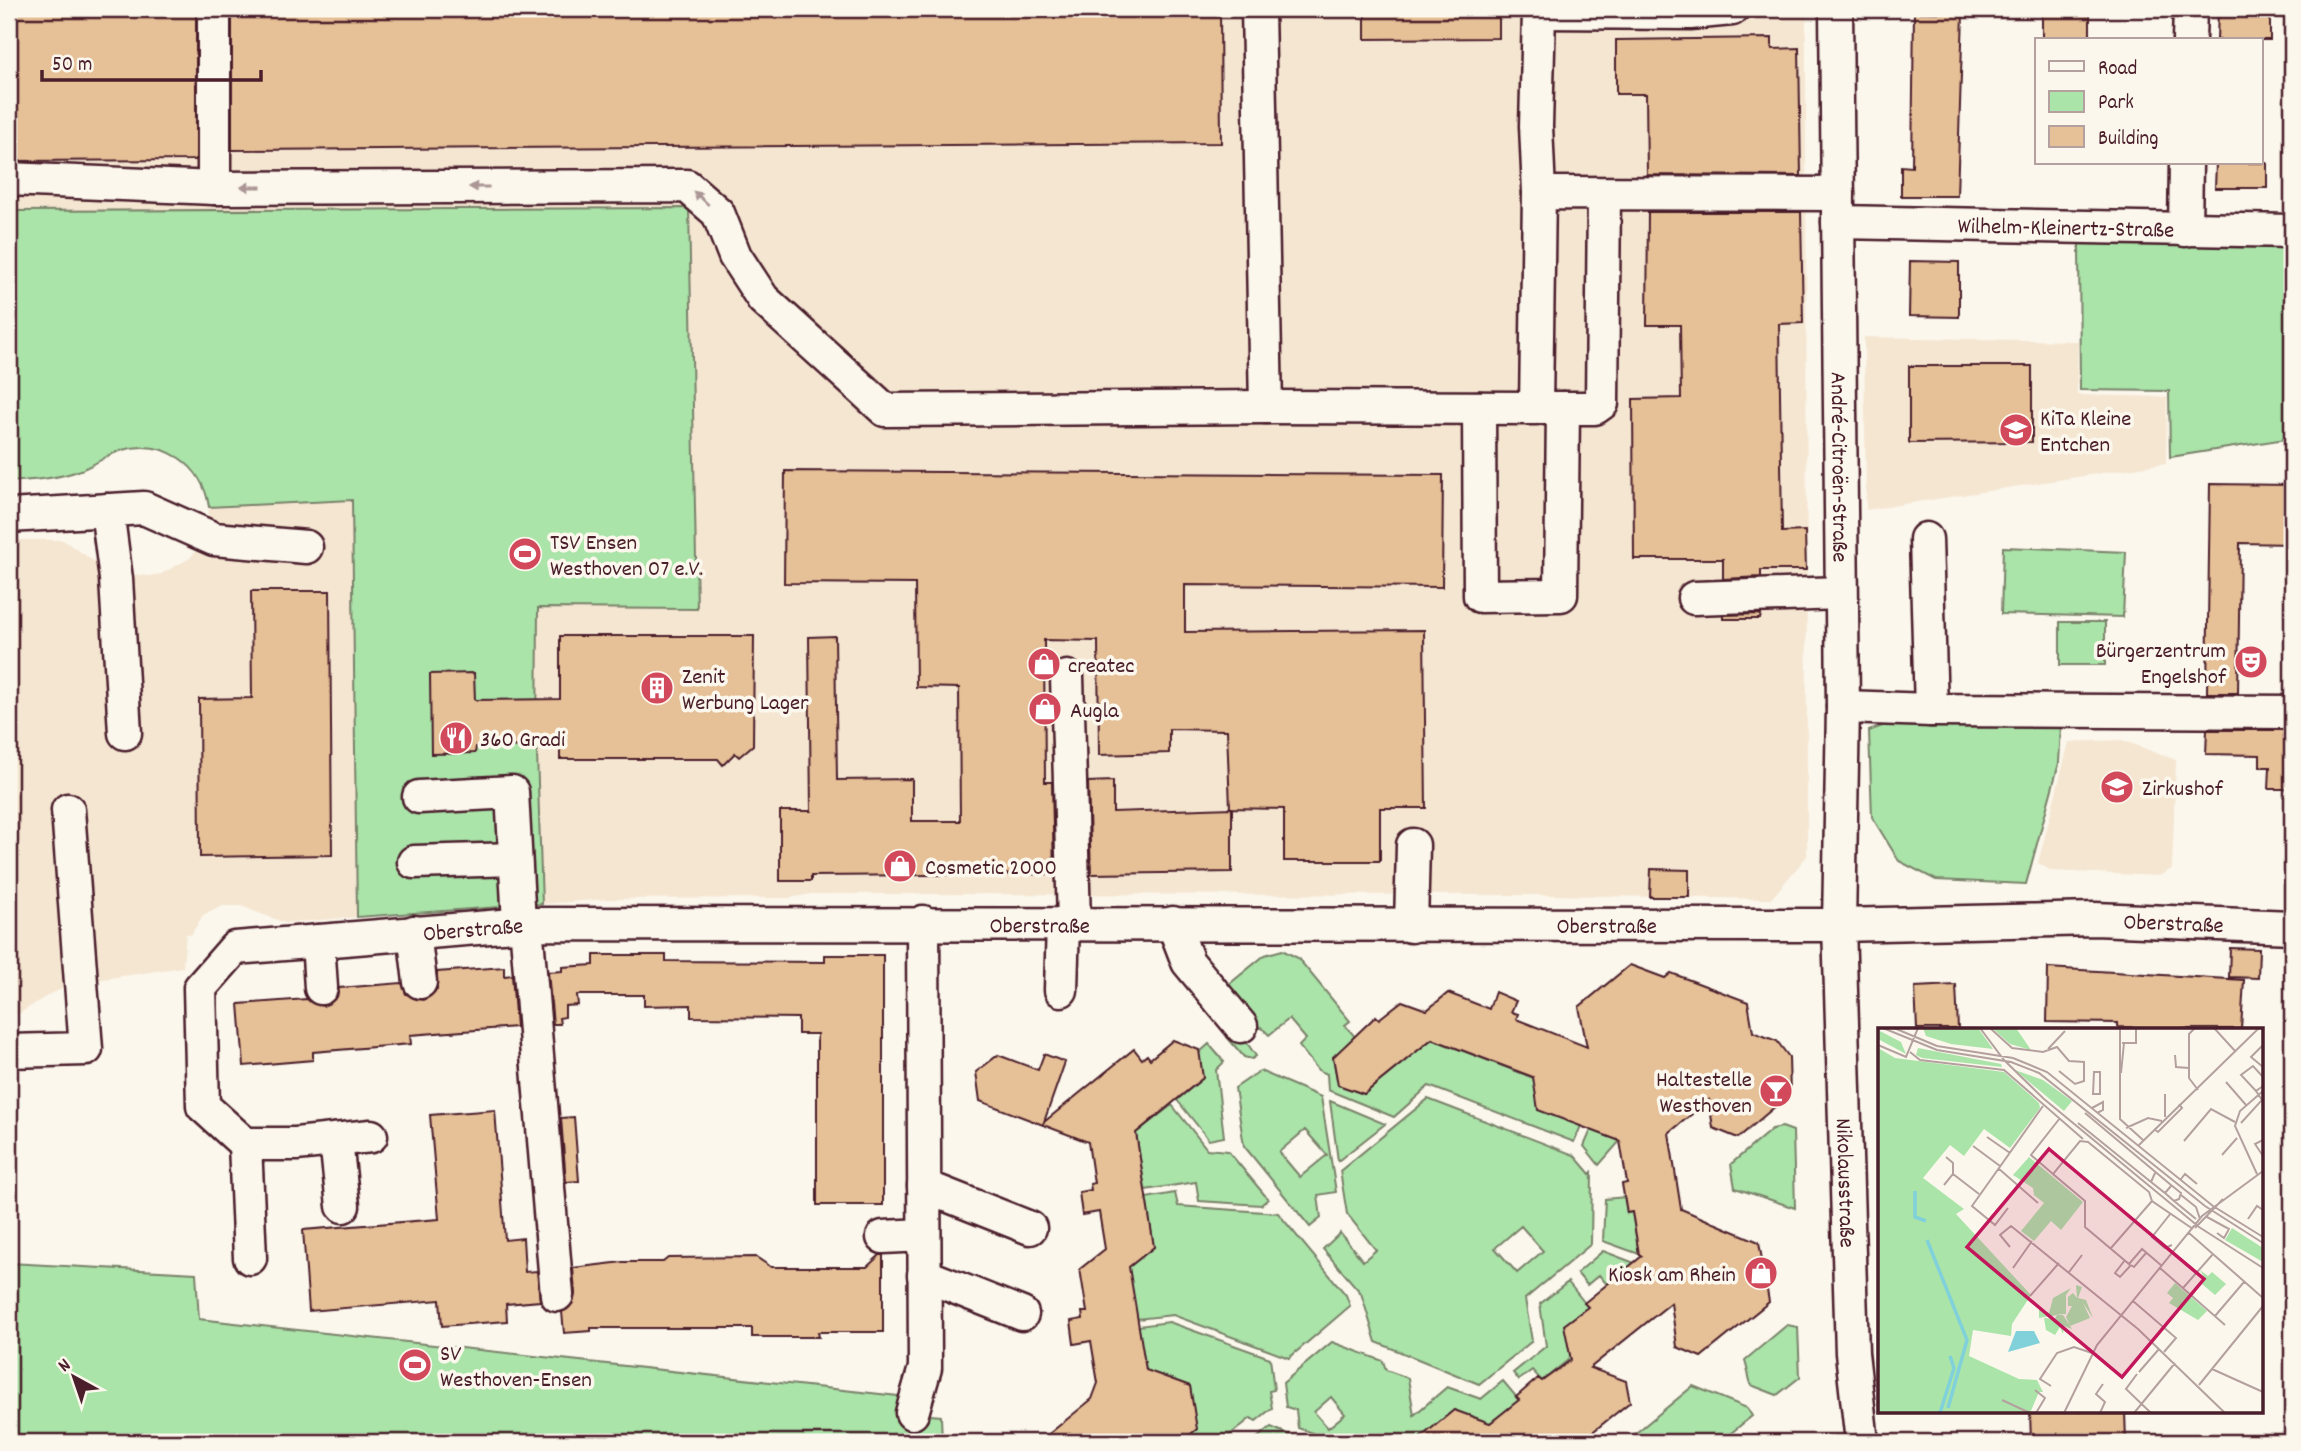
<svg xmlns="http://www.w3.org/2000/svg" width="2301" height="1451" viewBox="0 0 2301 1451" font-family="Dekko,sans-serif">
	<style>
		.built { fill: #f5e6d2 }
		.green { fill: #aae4a9; stroke: #7a826a; stroke-width: 2; fill-rule: evenodd }
		.building { fill: #e6c097; stroke: #4a1f2b; stroke-width: 2 }
		.lines { fill: none; stroke-linecap: round; stroke-linejoin: round }
		.minor-casing { stroke: #4a1f2b; stroke-width: 37 }
		.minor { stroke: #fbf7ec; stroke-width: 32 }
		.oneway { fill: #ab9695 }
		.labels { text-anchor: middle; stroke-width: 7; stroke-linejoin: round; paint-order: stroke }
		.street-label { font-size: 23px; fill: #4a1f2b; stroke: #fbf7ec }
		.poi-label { font-size: 23px; fill: #4a1f2b; stroke: #fbf7ec; text-anchor: start }
		.inset-river { fill: none; stroke: #80d1da; stroke-width: 3.5 }
		.inset-road { fill: none; stroke: #b4a19f; stroke-width: 2 }
		.view { fill: #c2185b; fill-opacity: 0.15; stroke: #c2185b; stroke-width: 3.5 }
		.inset-edge { fill: none; stroke: #4a1f2b; stroke-width: 3.5 }
	</style>
	<rect width="100%" height="100%" fill="#fbf7ec"/>
	<filter id="ink" filterUnits="userSpaceOnUse"><feTurbulence type="fractalNoise" baseFrequency=".0143" numOctaves="2"/><feDisplacementMap in="SourceGraphic" scale="14" xChannelSelector="R" yChannelSelector="G"/><feConvolveMatrix kernelMatrix="1 2 1 2 8 2 1 2 1" color-interpolation-filters="sRGB"/></filter>
	<g filter="url(#ink)">
		<path class="built" d="M9 9H1806L1807 856 1771 899 1544 895 812 894 789 898 608 899 542 904 537 753 538 608 696 609 689 209 9 211Z
			M1864 337 2078 341 2077 395 2167 397 2166 463 1866 510Z
			M353 500 357 917 285 923 241 906H223L203 915 191 935 186 934 183 967 77 983 50 994 9 1020V540H63L95 562 116 572 148 576 161 574 190 558 198 548 207 525 209 507Z
			M2122 740 2176 760 2172 869 2159 876 2051 871 2038 863 2069 742Z"/>
		<path class="green" d="M689 208 697 609 538 608 537 753 542 904 357 917 352 500 209 507C203 465 165 438 122 450 106 455 94 466 78 471 55 479 33 480 9 482V211Z
			M2079 243 2292 247V438L2170 457 2169 391 2080 390Z
			M2003 547 2126 552 2123 617 2001 614Z
			M2060 622H2105V665H2060Z
			M1890 723 2061 726 2059 763 2026 884 1936 880 1899 861 1872 817 1869 731Z
			M1282 950 1298 958 1350 1021 1345 1025 1356 1038 1333 1057 1338 1085 1364 1094 1432 1039 1536 1079 1581 1126 1574 1142 1429 1086 1394 1117 1328 1090 1327 1074 1318 1070 1299 1046 1306 1039 1289 1019 1269 1035 1261 1027 1245 1040 1256 1056 1252 1059 1244 1057 1227 1037 1252 1016 1227 986 1265 955Z
			M1209 1044 1224 1062 1216 1070 1224 1137 1209 1140 1177 1100 1203 1078 1199 1053Z
			M1260 1071 1321 1097 1336 1192 1318 1195 1321 1218 1310 1227 1244 1146 1235 1088ZM1305 1130 1327 1155 1300 1177 1279 1152Z
			M1428 1099 1574 1155 1590 1174 1592 1172 1591 1244 1525 1299 1532 1341 1479 1384 1376 1342 1361 1293 1323 1249 1340 1233 1363 1261 1376 1250 1347 1214 1340 1171ZM1521 1226 1543 1251 1517 1273 1495 1248Z
			M1330 1101 1385 1124 1338 1161Z
			M1172 1105 1207 1149 1228 1151 1268 1199 1261 1205 1199 1201 1196 1182 1145 1190 1136 1133Z
			M1782 1127 1793 1131 1795 1208 1735 1188 1731 1164 1772 1129Z
			M1591 1130 1620 1141 1599 1165 1584 1146Z
			M1175 1193 1178 1206 1278 1213 1346 1295 1350 1306 1289 1358 1173 1315 1137 1319 1128 1264 1131 1265 1154 1247 1146 1198Z
			M1625 1197 1627 1213 1632 1212 1639 1254 1603 1241 1605 1199Z
			M1603 1251 1645 1267 1610 1288 1599 1275 1587 1285 1577 1273Z
			M9 1263 196 1273 199 1319 907 1397 908 1413 941 1416 942 1442H9Z
			M1568 1282 1588 1307 1565 1325 1570 1355 1573 1356 1542 1381 1532 1370 1519 1380 1513 1373 1546 1346 1540 1304Z
			M1169 1322 1270 1358 1274 1390 1269 1391 1272 1408 1256 1421 1251 1418 1221 1442H1181L1196 1429 1190 1386 1149 1371 1146 1373 1138 1326Z
			M1787 1325 1798 1327 1800 1377 1777 1395 1751 1385 1745 1360Z
			M1332 1342 1383 1361 1386 1370 1408 1378 1414 1415 1447 1387 1481 1399 1503 1381 1519 1400 1487 1426 1429 1431 1430 1442H1352L1329 1433 1323 1437 1298 1428 1296 1410 1286 1407 1283 1383ZM1331 1397 1345 1414 1328 1428 1314 1412Z
			M1693 1386 1747 1408 1752 1416 1720 1442H1625Z
			M1271 1427 1302 1440V1442H1252Z"/>
		<path class="building" d="M9 9H196V160L9 161Z
			M232 9H1220L1221 143 232 150Z
			M1365 9H1499V38L1365 39Z
			M2042 9H2090V40H2042Z
			M2218 9H2270V40H2217Z
			M1914 12 1963 13 1957 196H1901V166L1912 167Z
			M1772 38V49L1799 48 1801 176 1647 175 1646 94H1616V40Z
			M2216 163H2267V188H2215Z
			M1648 212H1801L1803 323 1779 324 1782 532 1805 531 1806 570H1761V577L1723 579V559H1634L1633 399 1681 398 1680 325H1647Z
			M1910 261 1959 262V317L1909 316Z
			M1909 366H2032V442L1909 443Z
			M785 471 1443 475 1442 587 1185 585V632L1424 630 1426 808H1380V861H1284V809L1230 808 1227 730 1169 729V753L1099 755 1098 641 1044 640 1045 782H1052L1054 874 811 876V881H780V811H811L809 637 835 636 837 780 912 779V821H960L959 688 916 687 915 584 784 583Z
			M2210 484 2292 485V544L2240 543 2238 693H2207Z
			M251 591H330L332 855 200 857 199 699 252 698Z
			M1761 614 1760 619H1723V615Z
			M560 636H754L753 745 739 757 735 753 723 765 718 759H560V746L476 747 475 753 431 754 430 674 474 673 475 700 560 699Z
			M2207 730H2292V789H2269L2270 767H2260V755L2206 754Z
			M1113 781V812L1232 808V872L1091 874 1088 782Z
			M1651 869 1689 870V897H1650Z
			M2230 948 2259 949 2258 978 2229 977Z
			M594 955H666V961L825 962V955H883V1205H817V1034H798V1018L691 1017V1005L644 1006V995H577L578 1005 565 1006V1017L559 1018 560 1024H553L548 972 562 971V967L594 965Z
			M1630 965 1665 978 1671 973 1748 1002 1753 1032 1777 1041 1789 1057 1790 1094 1738 1138 1713 1128 1709 1100 1669 1133 1681 1209 1759 1242 1769 1302 1701 1357 1677 1347 1671 1303 1590 1368 1626 1381 1630 1402 1580 1442H1415L1454 1410 1490 1423 1519 1400 1516 1397 1538 1378 1542 1381 1571 1360 1564 1325 1588 1307 1584 1303 1642 1256 1639 1254 1632 1212 1627 1213 1622 1184 1627 1183 1620 1141 1538 1110 1533 1077 1432 1039 1364 1094 1338 1085 1333 1057 1376 1016 1379 1019 1402 1001 1427 1010 1448 993 1489 1009 1495 992 1516 1001 1511 1012 1518 1014 1516 1019 1587 1047 1579 1007Z
			M504 967V976L512 975 516 1027 410 1035 411 1044 313 1052V1060L244 1066 239 1004 307 999 323 1006 337 997 339 988 402 983 406 994 423 1000 437 990V972Z
			M2048 968 2244 980 2241 1029H2169L2118 1027V1023L2047 1022Z
			M1956 985 1958 1029H1917L1915 987Z
			M1173 1040 1199 1050 1203 1078 1136 1133 1154 1247 1129 1267 1146 1370 1190 1386 1197 1429 1181 1442H1039L1092 1399 1098 1383 1091 1341 1074 1344 1071 1321 1083 1319 1082 1312H1087L1080 1269 1105 1249 1099 1212 1082 1215 1079 1192 1091 1190 1090 1184 1094 1183 1088 1142 980 1101 976 1072 998 1055 1038 1070 1044 1054 1065 1062 1044 1122 1134 1049 1142 1059 1147 1055 1150 1059Z
			M495 1110 505 1240 523 1238 525 1272 537 1271 540 1301 506 1304 507 1321 442 1326 440 1300 309 1311 303 1230 439 1219 430 1115Z
			M574 1117 579 1181 566 1182 561 1118Z
			M880 1255H883V1332H818L819 1337H752V1328H591V1331L564 1333 562 1312 573 1303 575 1294 573 1268 623 1262H663L668 1258 756 1257 771 1267H867Z
			M2030 1411H2125L2126 1442H2031Z"/>
		<g class="lines">
			<defs>
				<g id="minor">
					<path d="M214 9V188L687 186 718 213 735 256 763 299 885 410 1266 407 1536 408 1539 193 1838 194"/>
					<path d="M1258 9 1266 407"/>
					<path d="M1539 9V12L1690 13 1732 9"/>
					<path id="s1" d="M1836 9 1843 707 1839 925 1852 1353 1862 1442"/>
					<path d="M2189 40 2190 9"/>
					<path d="M9 179 214 188"/>
					<path d="M1539 193 1536 126 1539 12"/>
					<path id="s2" d="M1838 222 2292 231"/>
					<path d="M2185 230 2186 163"/>
					<path d="M1479 408 1480 596 1561 595 1563 408"/>
					<path d="M1544 408H1595L1602 403 1604 194"/>
					<path d="M107 510 116 579 125 733"/>
					<path d="M9 516 144 508 214 539 306 547"/>
					<path d="M1926 539 1931 710"/>
					<path d="M1694 598 1841 593"/>
					<path d="M1067 677 1074 922"/>
					<path d="M1843 707 1931 710 2292 712"/>
					<path d="M419 797 512 792 519 924"/>
					<path d="M414 862 515 859"/>
					<path d="M1173 923 1188 962 1241 1026"/>
					<path d="M526 924 557 1295"/>
					<path d="M1411 926 1413 845"/>
					<path d="M414 932 420 982"/>
					<path d="M318 941 321 988"/>
					<path d="M1061 990 1063 923"/>
					<path d="M9 1051 86 1049 68 810"/>
					<path id="s3" d="M371 1136 296 1144H245L203 1106 200 988 235 948 526 924 1839 925 2095 919 2292 927"/>
					<path d="M336 1140 343 1206"/>
					<path d="M245 1144 250 1258"/>
					<path d="M924 1186 1030 1228"/>
					<path d="M883 1237 924 1235"/>
					<path d="M924 1275 1022 1314"/>
					<path d="M912 1413 925 1368 923 922"/>
				</g>
			</defs>
			<use href="#minor" class="minor-casing"/>
			<use href="#minor" class="minor"/>
		</g>
		<defs><path id="oneway-solid" d="M-6-.8H1V-3.2L6.5 0L1 3.2V.8H-6Z" transform="scale(1.75)"/></defs>
		<g class="oneway">
			<use href="#oneway-solid" transform="translate(251 187) rotate(180)"/>
			<use href="#oneway-solid" transform="translate(479 187) rotate(180)"/>
			<use href="#oneway-solid" transform="translate(701 198) rotate(-138)"/>
		</g>
	</g>
	<defs>
		<symbol id="school-disc" viewBox="-11 -11 22 22"><circle r="9.5" fill="#d1495b" stroke="#fbf7ec"/><path d="M0-5L7-2L0 1L-7-2ZM-4 1L0 2.5L4 1V4Q0 6-4 4Z" fill="#fff"/></symbol>
		<symbol id="stadium-disc" viewBox="-11 -11 22 22"><circle r="9.5" fill="#d1495b" stroke="#fbf7ec"/><path d="M0-5a6.5 5 0 1 0 0 10a6.5 5 0 1 0 0-10ZM-3.5-1.8h7v3.6h-7Z" fill="#fff"/></symbol>
		<symbol id="theatre-disc" viewBox="-11 -11 22 22"><circle r="9.5" fill="#d1495b" stroke="#fbf7ec"/><path d="M-5-5.5Q0-4 5-5.5V0Q5 5 0 6Q-5 5-5 0ZM-3.3-2.5H-1v1.5H-3.3ZM1-2.5H3.3v1.5H1ZM-2.8 1Q0 5.5 2.8 1Z" fill="#fff"/></symbol>
		<symbol id="shop-disc" viewBox="-11 -11 22 22"><circle r="9.5" fill="#d1495b" stroke="#fbf7ec"/><path d="M-5-2.5h2.3a2.7 3.5 0 0 1 5.4 0H5L5.5 6h-11ZM-1.5-2.5h3a1.5 2.3 0 0 0-3 0Z" fill="#fff"/></symbol>
		<symbol id="building-disc" viewBox="-11 -11 22 22"><circle r="9.5" fill="#d1495b" stroke="#fbf7ec"/><path d="M-4-6H4V6H1V3H-1V6H-4ZM-2.5-4.3h1.7v1.8h-1.7ZM.8-4.3h1.7v1.8H.8ZM-2.5-1h1.7V.8h-1.7ZM.8-1h1.7V.8H.8Z" fill="#fff"/></symbol>
		<symbol id="restaurant-disc" viewBox="-11 -11 22 22"><circle r="9.5" fill="#d1495b" stroke="#fbf7ec"/><path d="M-5-6h1v4h1v-4h1v4h1v-4h1v5L-1.5 .5V6h-2V.5L-5-1ZM5-6V6H3V1.5H1.5Q1.5-4 5-6Z" fill="#fff"/></symbol>
		<symbol id="bar-disc" viewBox="-11 -11 22 22"><circle r="9.5" fill="#d1495b" stroke="#fbf7ec"/><path d="M-6-5H6L.8 .8V4.5H3.5V6h-7V4.5H-.8V.8Z" fill="#fff"/></symbol>
	</defs>
	<g fill-rule="evenodd">
		<use href="#school-disc" x="1997" y="411" width="38" height="38"/>
		<use href="#stadium-disc" x="506" y="535" width="38" height="38"/>
		<use href="#theatre-disc" x="2232" y="643" width="38" height="38"/>
		<use href="#shop-disc" x="1025" y="645" width="38" height="38"/>
		<use href="#building-disc" x="638" y="669" width="38" height="38"/>
		<use href="#shop-disc" x="1026" y="690" width="38" height="38"/>
		<use href="#restaurant-disc" x="437" y="719" width="38" height="38"/>
		<use href="#school-disc" x="2098" y="768" width="38" height="38"/>
		<use href="#shop-disc" x="881" y="847" width="38" height="38"/>
		<use href="#bar-disc" x="1757" y="1072" width="38" height="38"/>
		<use href="#shop-disc" x="1742" y="1254" width="38" height="38"/>
		<use href="#stadium-disc" x="396" y="1346" width="38" height="38"/>
	</g>
	<g class="labels">
		<g class="street-label">
			<text dy="8" stroke="none"><textPath href="#s2" startOffset="228">Wilhelm-Kleinertz-Straße</textPath></text>
			<text dy="8" stroke="none"><textPath href="#s1" startOffset="458">André-Citroën-Straße</textPath></text>
			<text dy="8" stroke="none"><textPath href="#s3" startOffset="2294">Oberstraße</textPath></text>
			<text dy="8" stroke="none"><textPath href="#s3" startOffset="1160">Oberstraße</textPath></text>
			<text dy="8" stroke="none"><textPath href="#s3" startOffset="1727">Oberstraße</textPath></text>
			<text dy="8" stroke="none"><textPath href="#s3" startOffset="593">Oberstraße</textPath></text>
			<text dy="8" stroke="none"><textPath href="#s1" startOffset="1174">Nikolausstraße</textPath></text>
		</g>
		<g class="poi-label">
			<text x="2040" y="425">KiTa Kleine<tspan x="2040" dy="26">Entchen</tspan></text>
			<text x="550" y="549">TSV Ensen<tspan x="550" dy="26">Westhoven 07 e.V.</tspan></text>
			<text x="2226" y="657" text-anchor="end">Bürgerzentrum<tspan x="2226" dy="26">Engelshof</tspan></text>
			<text x="1068" y="672">createc</text>
			<text x="682" y="683">Zenit<tspan x="682" dy="26">Werbung Lager</tspan></text>
			<text x="1070" y="717">Augla</text>
			<text x="480" y="746">360 Gradi</text>
			<text x="2142" y="795">Zirkushof</text>
			<text x="925" y="874">Cosmetic 2000</text>
			<text x="1752" y="1086" text-anchor="end">Haltestelle<tspan x="1752" dy="26">Westhoven</tspan></text>
			<text x="1736" y="1281" text-anchor="end">Kiosk am Rhein</text>
			<text x="440" y="1360">SV<tspan x="440" dy="26">Westhoven-Ensen</tspan></text>
		</g>
	</g>
	<g transform="translate(1878 1028)">
		<rect width="385" height="385" fill="#fbf7ec"/>
		<path d="M45 0H100L115 21 73 16 48 8ZM114 0H138L153 22 132 16ZM0 2 23 14 28 26 0 11ZM0 20 17 30 126 44 161 75 162 80 132 120 106 101 86 128 72 117 45 150 86 181 78 186 153 267 134 296 133 308 95 302 91 328 141 351 159 352 165 364H161L152 385H0ZM40 20 123 36 124 39 44 30 38 27ZM137 42 165 52 194 73 186 83ZM151 129 205 174 183 202 173 193 156 213 143 203 166 175 156 167 155 160 135 147ZM354 200 385 220V234L347 212ZM322 242 330 248 334 244 348 256 337 267 324 256 327 251ZM297 255 329 283 320 292 291 275 295 270 289 265ZM198 257 204 259 200 270 208 272 215 290 205 275 212 290 192 298 188 289 194 278H190V269L195 265 199 270ZM193 260 188 267V286H178L185 287 194 301 186 298 185 306 182 299 177 307 168 302 166 290 177 291 179 287 161 290V281L171 285 175 270Z" fill="#aae4a9"/>
		<path d="M138 303H156L162 315 130 324Z" fill="#80d1da"/>
		<path class="inset-river" d="M37 163V189L48 193M49 212 89 312 70 380M62 385 76 340 72 328"/>
		<path class="inset-road" d="M5 0 59 22 133 34 161 45 327 178 385 215M16 0 59 18 135 30 169 44 335 178 385 209M102 0 126 32 166 71 321 199 385 240M112 0 134 20 165 24 179 19 191 33 206 34V53L197 56 181 43M242 0V91L265 112M317 0 311 6V50L320 62M336 0 358 24M244 15H258V0M0 17 28 29 40 0M385 17 373 29 385 39M170 21 187 3M32 24 42 32 126 42 205 111M297 27 298 39 311 40M216 44H222V66H215ZM243 45 246 15M348 54 368 77M378 63 363 47 375 38 385 49M214 80 225 74V82L219 85M207 85 293 157M287 89V66M200 95 273 154M363 95 384 72 378 63 385 58M248 100 270 90 284 93M276 101 280 104 304 80 301 76M109 109 132 125M385 112 377 116 385 128M306 113 333 81 357 94M261 117 381 0M95 118 122 138M344 127 359 110M120 140 160 175M277 145 273 154 287 165 293 158M75 146 101 166M175 146 153 127 182 90M379 146 357 98 362 83 385 63M303 151 307 146 319 156M66 157 75 146V135L68 129M287 165 296 173 301 171 303 165 293 157M303 167 318 179 322 191M296 173 318 191M130 180 117 197 94 178 165 78M293 185 274 209 287 220 294 217M329 189 351 201 346 210 339 205M370 191 379 178 385 182M317 200 345 171M311 205 385 270M132 219 122 207 133 198 260 301 347 385M233 220 274 173M247 232 237 245 242 249 253 237M253 237 256 239 268 225M284 238 264 221 251 236 207 199V173L175 146 202 113 210 114 271 164 274 173 315 201M135 240 154 213M282 240 347 297M191 244 204 227M305 260 335 226M152 268 181 235M255 273 298 310 286 324M337 288 366 254M334 341 385 364M261 344 281 321M259 346 248 361 273 385M321 357 385 278M173 358 162 351 179 325 196 319 214 325M157 362 167 370 158 385M124 372 152 385M186 385 219 317 324 188 385 143M222 385 227 374 218 366 225 356M256 385 297 335"/>
		<path class="view" d="M171 121 326 251 244 349 89 219Z"/>
		<rect width="385" height="385" class="inset-edge"/>
	</g>
	<rect width="2301" height="1451" fill="none" stroke="#fbf7ec" stroke-width="35"/>
	<rect x="18" y="18" width="2266" height="1416" fill="none" stroke="#4a1f2b" stroke-width="2.5" filter="url(#ink)"/>
	<rect x="2035" y="38" width="228" height="126" fill="#fbf7ec" stroke="#b4a19f" stroke-width="2"/>
	<rect x="2049" y="61" width="35" height="10" fill="#fbf7ec" stroke="#b4a19f" stroke-width="2"/>
	<text x="2098" y="74" font-size="21" fill="#4a1f2b">Road</text>
	<rect x="2049" y="91" width="35" height="21" fill="#aae4a9" stroke="#b4a19f" stroke-width="2"/>
	<text x="2098" y="108" font-size="21" fill="#4a1f2b">Park</text>
	<rect x="2049" y="126" width="35" height="21" fill="#e6c097" stroke="#b4a19f" stroke-width="2"/>
	<text x="2098" y="144" font-size="21" fill="#4a1f2b">Building</text>
	<g transform="translate(74 1377) rotate(320)" stroke="#fbf7ec" stroke-width="5" paint-order="stroke">
	<path d="M0-5L12 26L0 18L-12 26Z" fill="#4a1f2b"/>
	<text y="-10" font-size="19" font-weight="bold" text-anchor="middle" fill="#4a1f2b">N</text>
	</g>
	<path d="M42 70v10h219v-10" fill="none" stroke="#4a1f2b" stroke-width="3.5"/>
	<text x="52" y="70" font-size="21" fill="#4a1f2b" stroke="#fbf7ec" stroke-width="5" paint-order="stroke">50 m</text>
</svg>
